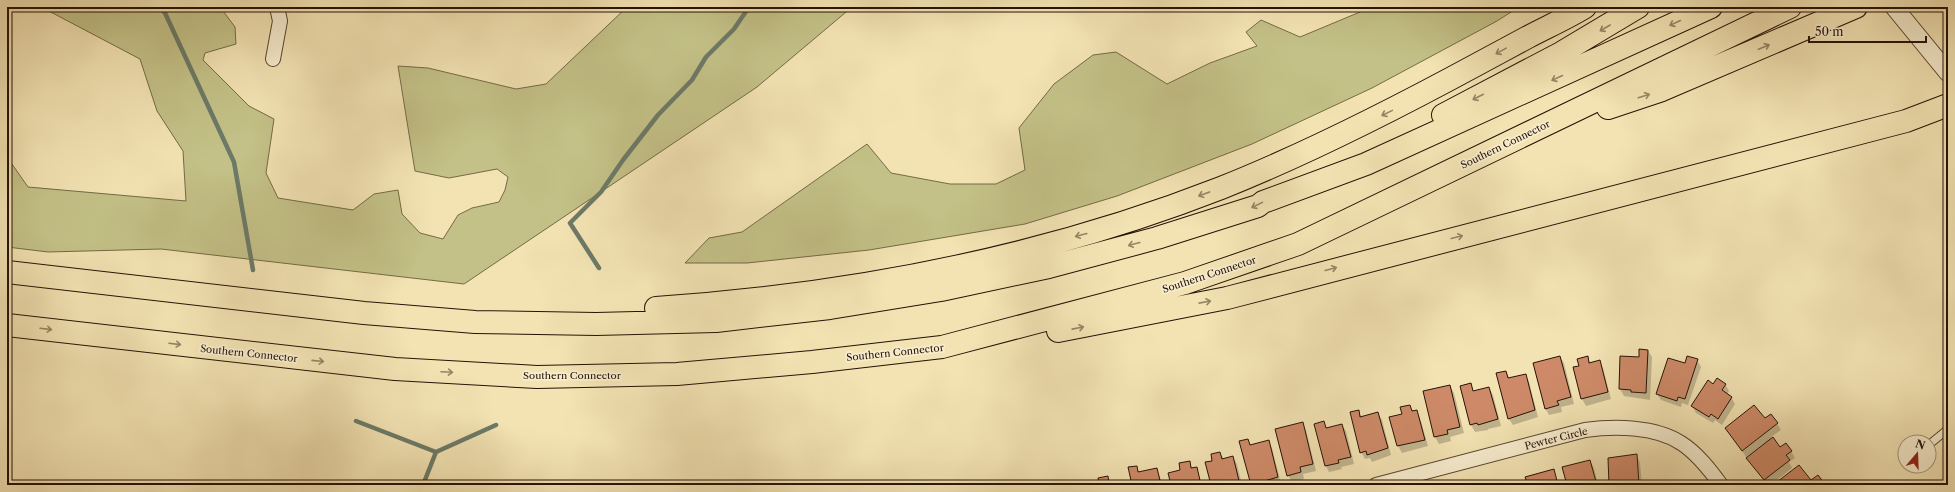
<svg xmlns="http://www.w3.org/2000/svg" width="1955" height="492" viewBox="0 0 1955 492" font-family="'Libre Caslon Text',serif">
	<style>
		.green { fill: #c3c187; stroke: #746a46 }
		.shadow { fill: #0003 }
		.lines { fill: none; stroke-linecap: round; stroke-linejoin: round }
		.stream { stroke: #6c7a67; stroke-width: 4.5 }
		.building { fill: #ce8a68; stroke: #251206 }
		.service-casing { stroke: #584631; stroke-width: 9 }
		.minor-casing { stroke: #584631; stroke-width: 16 }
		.tertiary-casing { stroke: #584631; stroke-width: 19 }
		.motorway-casing { stroke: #251206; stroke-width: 24 }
		.service { stroke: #f7edce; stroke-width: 7 }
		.minor { stroke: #f7edce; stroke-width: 14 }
		.tertiary { stroke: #f7edce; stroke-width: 17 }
		.motorway { stroke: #f3e3b3; stroke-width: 22 }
		.oneway { stroke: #968565 }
		.labels { text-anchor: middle; stroke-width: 3.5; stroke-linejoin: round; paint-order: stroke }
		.street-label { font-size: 10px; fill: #251206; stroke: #f7edce }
	</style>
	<rect width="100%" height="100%" fill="#f3e3b3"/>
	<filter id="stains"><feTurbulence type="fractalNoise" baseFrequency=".005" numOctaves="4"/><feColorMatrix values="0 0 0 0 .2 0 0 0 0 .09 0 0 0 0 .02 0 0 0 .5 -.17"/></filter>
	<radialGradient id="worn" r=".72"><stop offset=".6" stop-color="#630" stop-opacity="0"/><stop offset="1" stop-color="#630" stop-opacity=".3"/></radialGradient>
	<path class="green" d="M35 7H220L235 27 236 44 205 53 203 60 249 106 274 119 266 173 278 198 353 210 374 194 398 190 402 214 420 233 443 239 458 215 472 208 499 202 505 190 508 177 497 169 449 178 415 171 398 66 428 68 516 89 546 84 627 7H852L757 87 464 284 161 249 48 252 7 247V157L28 187 186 201 183 151 157 111 140 59 45 9Z
		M1372 7H1519L1497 21 1372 88 1252 144 1117 196 1025 224 869 250 747 263H685L709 238 742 232 867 144 891 173 950 184H996L1025 170 1019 128 1054 84 1093 55 1116 52 1167 84 1210 63 1257 46 1246 32 1261 20 1300 37Z"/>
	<path class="shadow" d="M1648 351 1652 357 1650 400 1624 396 1620 389 1621 357 1640 358Z
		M1560 357 1564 363 1574 404 1561 407 1562 412 1549 415 1545 408Z
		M1587 357 1591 364 1600 362 1603 368 1611 399 1586 406 1582 399 1574 368 1580 367Z
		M1697 360 1701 367 1688 405 1682 403 1681 407 1661 400 1657 394 1685 365Z
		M1506 372 1510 379 1525 375 1529 382 1538 417 1513 425 1509 419 1497 374Z
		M1725 384 1729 391 1727 395 1731 397 1735 404 1722 425 1715 420 1713 423 1696 413 1692 406 1713 385Z
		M1470 385 1474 392 1489 388 1493 395 1501 426 1488 429V430L1475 432 1471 425 1461 387Z
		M1450 386 1454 393 1464 433 1450 437 1451 441 1439 444 1435 437 1424 392Z
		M1410 406 1413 412 1416 411 1420 418 1428 446 1402 453 1398 446 1391 417 1403 414Z
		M1358 411 1362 417 1378 414 1382 420 1391 455 1372 462 1370 458 1365 459 1361 452Z
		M1765 420 1777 423 1781 430 1771 437 1780 449 1791 451 1795 458 1789 462 1792 468 1771 485H1767L1730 435Z
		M1323 422 1327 429 1342 425 1346 431 1354 464 1341 467 1342 469 1329 472 1326 466Z
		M1302 423 1306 430 1316 471 1303 474 1304 479 1292 482 1288 475Z
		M1248 440 1251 446 1268 441 1272 448 1281 484 1252 485 1240 442Z
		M1220 453 1224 459 1233 457 1237 464 1242 485H1212L1213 461Z
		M1636 455 1640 462 1642 485H1610Z
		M1590 461 1594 468 1598 485H1568Z
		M1189 462 1193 469 1196 468 1202 485H1172Z
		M1136 467 1140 473 1157 469 1163 485H1133Z
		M1553 471 1559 485H1529Z"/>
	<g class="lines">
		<path class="stream" d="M159 7 165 13 234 162 253 270
			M599 268 570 223 601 192 623 160 658 115 692 80 706 57 734 29 749 7
			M356 421 436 452
			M423 485 436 452 496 425"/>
	</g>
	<path class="building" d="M1639 349 1648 350 1646 393 1631 392V390L1619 389 1620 356 1639 357Z
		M1560 356 1571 397 1557 401 1559 405 1545 409 1533 363Z
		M1588 356 1589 363 1600 360 1608 392 1581 399 1573 367 1579 366 1577 359Z
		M1687 356 1698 359 1685 399 1678 397 1677 401 1656 394 1668 358 1685 363Z
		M1506 371 1508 378 1526 374 1535 410 1508 419 1496 373Z
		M1717 378 1726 384 1722 390 1732 397 1718 419 1711 414 1709 417 1691 406 1708 380 1713 384Z
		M1471 383 1473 391 1489 387 1498 419 1478 425 1477 423 1470 425 1460 386Z
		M1450 385 1460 427 1447 430 1448 434 1434 437 1423 391Z
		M1410 405 1412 411 1417 410 1425 440 1397 446 1389 417 1402 414 1400 407Z
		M1754 405 1765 418 1771 414 1778 423 1742 451 1725 428Z
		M1359 410 1360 417 1378 412 1388 448 1367 455 1366 451 1360 453 1350 412Z
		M1324 421 1326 428 1342 424 1351 457 1338 460 1339 463 1325 466 1314 424Z
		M1303 422 1313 464 1300 467 1301 472 1287 476 1275 429Z
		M1773 437 1780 447 1786 443 1792 451 1786 455 1790 460 1764 480 1746 458Z
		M1248 439 1250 445 1269 440 1278 477 1251 485 1239 441Z
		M1220 452 1222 459 1233 456 1240 485H1211L1205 462 1212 461 1211 454Z
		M1637 454 1639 485H1609L1608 458Z
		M1590 460 1597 485H1567L1562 467Z
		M1190 461 1191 468 1197 467 1201 485H1171L1168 473 1180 470 1179 463Z
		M1799 465 1811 480 1818 475 1824 483 1822 485H1773Z
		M1137 466 1138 472 1157 468 1161 485H1132L1128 467Z
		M1554 469 1558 485H1528L1525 477Z
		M1108 476 1109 483 1121 481 1122 485H1099L1098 478Z
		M1517 481 1518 485H1497H1503Z"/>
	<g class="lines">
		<defs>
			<path id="service" d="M1931 443 1948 429"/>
			<path id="minor" d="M273 59 280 21 277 7
				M1376 485 1585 430C1614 426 1655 426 1681 443 1697 453 1710 470 1721 485"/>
			<path id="tertiary" d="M1894 7 1948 73"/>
			<path id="motorway" d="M1608 108 1662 90 1856 7
				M1443 115 1561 53 1638 7
				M7 272 364 313 475 322 596 324 716 321 830 308 941 290 1049 267 1157 238 1258 206 1263 202 1366 164 1711 7
				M656 308C848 295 1042 258 1221 188 1309 153 1393 110 1476 65 1493 56 1511 46 1528 37 1547 27 1567 18 1585 7
				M7 325 395 369 537 377 677 374 812 362 942 347 1185 283 1298 244 1790 7
				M1058 331 1227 298 1906 121 1948 105"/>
		</defs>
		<use href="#service" class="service-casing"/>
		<use href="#minor" class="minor-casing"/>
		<use href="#tertiary" class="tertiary-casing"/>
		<use href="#motorway" class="motorway-casing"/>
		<use href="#service" class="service"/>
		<use href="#minor" class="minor"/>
		<use href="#tertiary" class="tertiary"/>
		<use href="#motorway" class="motorway"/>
	</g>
	<defs><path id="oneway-shaft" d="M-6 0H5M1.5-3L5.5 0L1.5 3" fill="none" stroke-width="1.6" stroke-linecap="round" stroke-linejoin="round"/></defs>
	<g class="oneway">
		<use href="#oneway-shaft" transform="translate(1675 23) rotate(155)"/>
		<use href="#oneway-shaft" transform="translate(1605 28) rotate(150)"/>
		<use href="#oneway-shaft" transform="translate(1764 47) rotate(-23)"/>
		<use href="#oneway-shaft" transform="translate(1501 51) rotate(151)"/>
		<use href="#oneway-shaft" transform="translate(1557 78) rotate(155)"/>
		<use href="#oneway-shaft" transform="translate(1644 96) rotate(-18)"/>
		<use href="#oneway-shaft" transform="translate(1478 97) rotate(153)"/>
		<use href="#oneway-shaft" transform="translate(1387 113) rotate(154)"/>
		<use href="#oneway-shaft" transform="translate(1204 194) rotate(160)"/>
		<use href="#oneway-shaft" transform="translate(1257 205) rotate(154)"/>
		<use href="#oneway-shaft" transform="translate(1081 235) rotate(165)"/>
		<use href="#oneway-shaft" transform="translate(1457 237) rotate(-14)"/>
		<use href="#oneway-shaft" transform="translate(1134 244) rotate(165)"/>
		<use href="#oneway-shaft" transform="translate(1331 269) rotate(-15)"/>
		<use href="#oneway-shaft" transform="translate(1205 302) rotate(-11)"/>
		<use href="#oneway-shaft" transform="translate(1078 328) rotate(-11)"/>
		<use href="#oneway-shaft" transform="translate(46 329) rotate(7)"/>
		<use href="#oneway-shaft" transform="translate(175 344) rotate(7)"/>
		<use href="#oneway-shaft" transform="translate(318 361) rotate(6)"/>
		<use href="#oneway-shaft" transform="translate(447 372) rotate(3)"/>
	</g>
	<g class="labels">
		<g class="street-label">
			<text transform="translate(1505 144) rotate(-26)" y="4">Southern Connector</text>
			<text transform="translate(1209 274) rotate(-18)" y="4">Southern Connector</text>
			<text transform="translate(895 352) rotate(-6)" y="4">Southern Connector</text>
			<text transform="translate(249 353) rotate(6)" y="4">Southern Connector</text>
			<text x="572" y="379">Southern Connector</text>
			<text transform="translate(1556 438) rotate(-14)" y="4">Pewter Circle</text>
		</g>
	</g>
	<rect width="1955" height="492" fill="none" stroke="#f3e3b3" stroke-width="24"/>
	<rect x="8" y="8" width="1939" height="476" fill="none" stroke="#251206" stroke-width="2"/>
	<rect x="12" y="12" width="1931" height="468" fill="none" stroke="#251206"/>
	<g transform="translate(1917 454) rotate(19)"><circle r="19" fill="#f7edce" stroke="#a3957e"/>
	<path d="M0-3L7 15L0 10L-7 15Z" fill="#8f2418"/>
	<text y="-6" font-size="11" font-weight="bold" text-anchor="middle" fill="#251206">N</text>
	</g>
	<path d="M1809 36v6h117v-6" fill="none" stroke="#251206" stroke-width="2"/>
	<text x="1815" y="36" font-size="12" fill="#251206" stroke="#f7edce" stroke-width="3" paint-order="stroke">50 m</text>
	<rect width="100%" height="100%" filter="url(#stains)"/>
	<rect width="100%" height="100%" fill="url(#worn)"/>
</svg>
